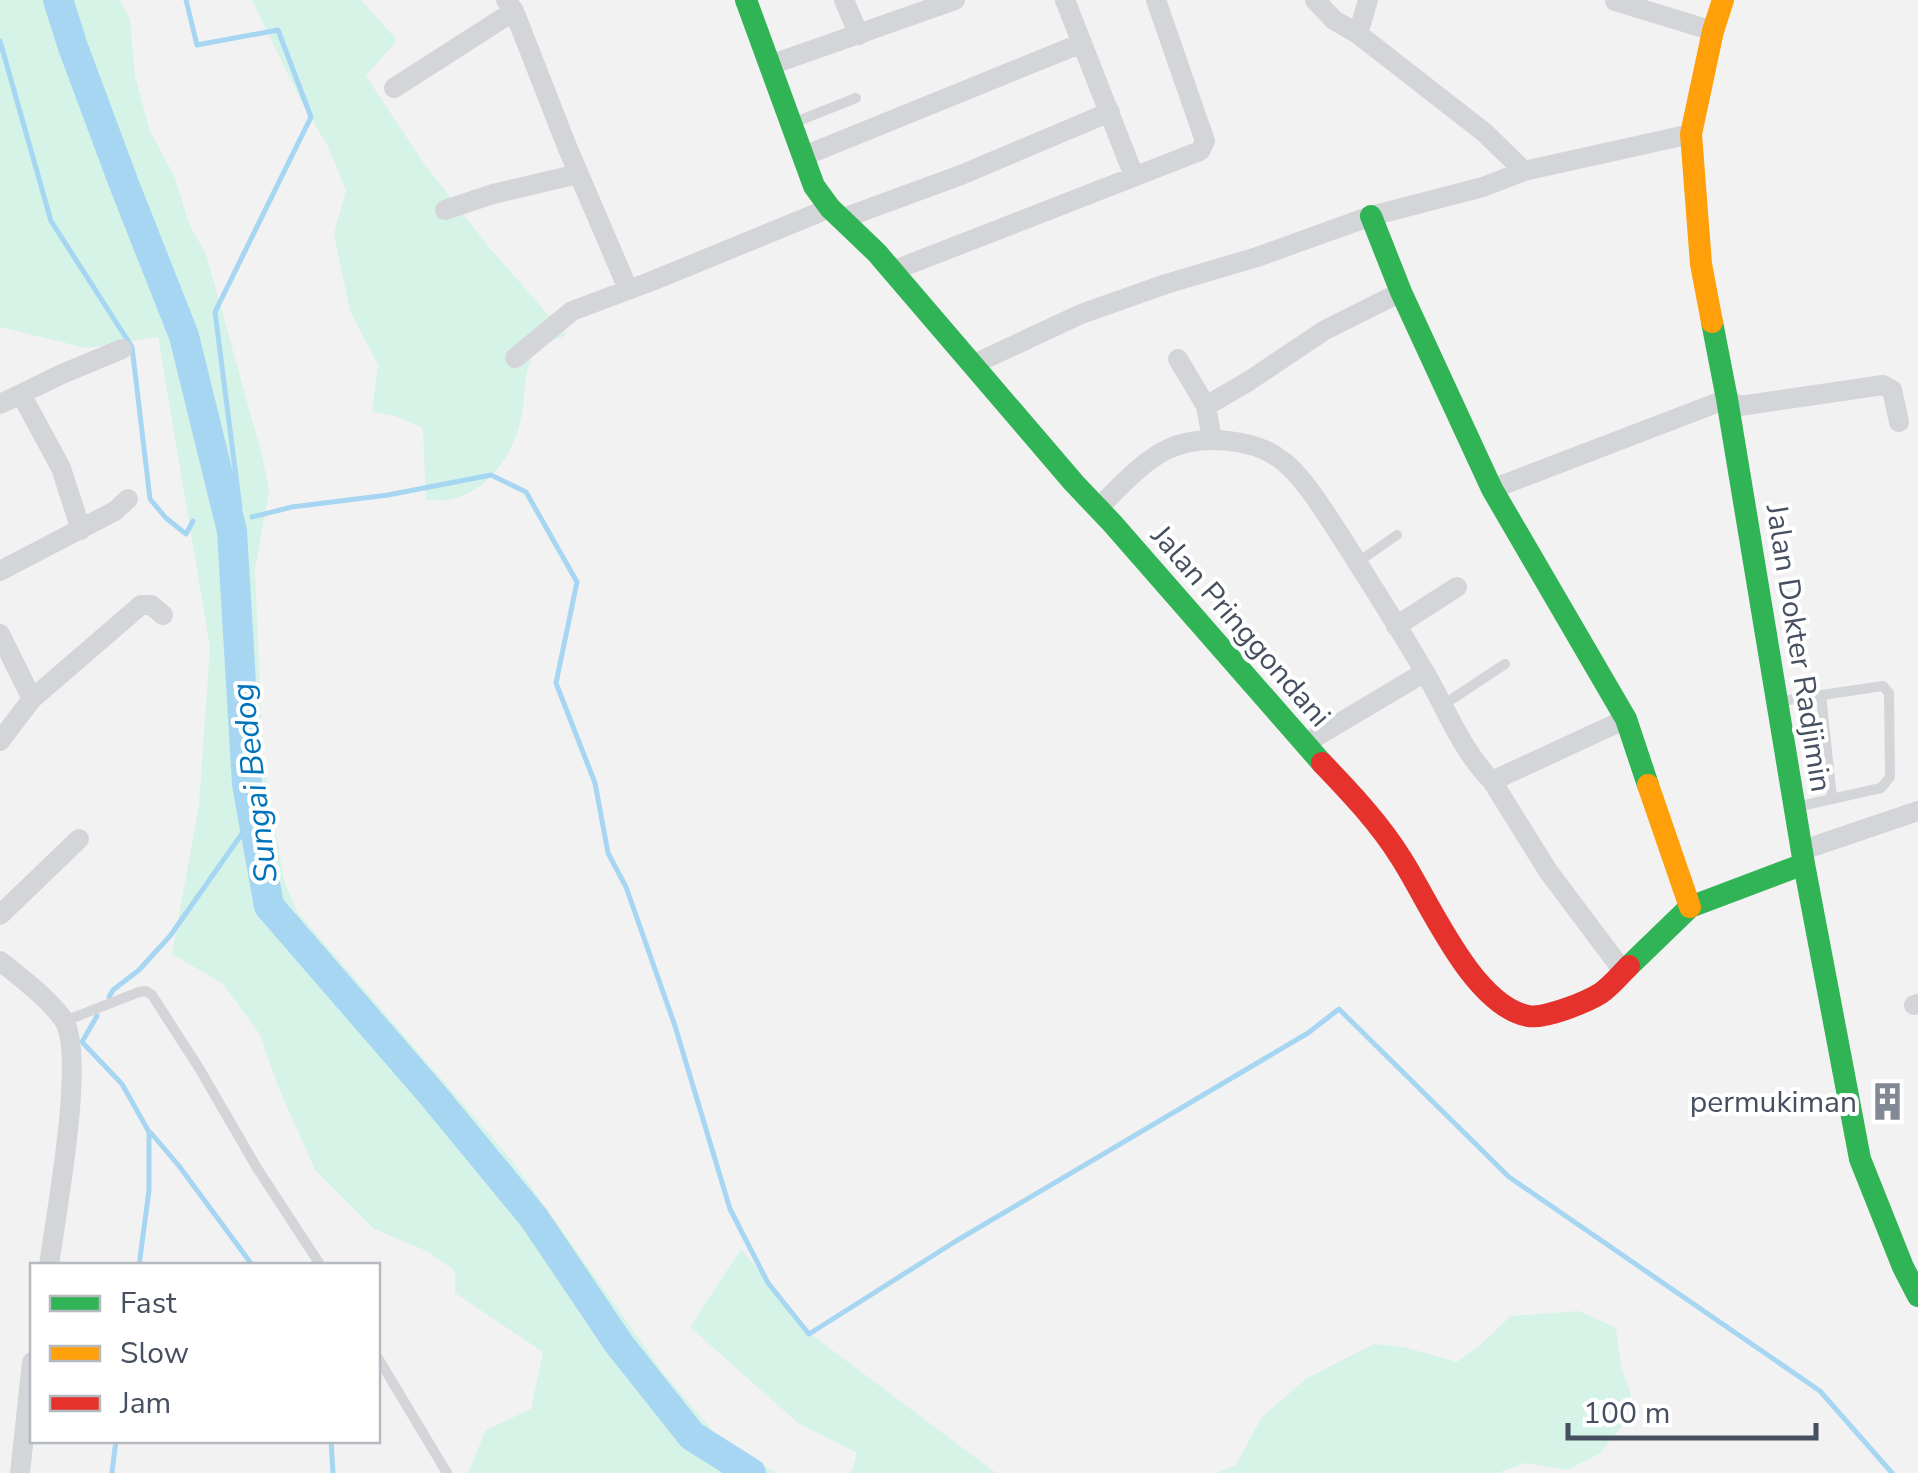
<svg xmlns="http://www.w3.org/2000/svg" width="1918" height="1473" viewBox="0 0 1918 1473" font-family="'Nunito Sans',sans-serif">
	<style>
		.green { fill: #d5f3e6 }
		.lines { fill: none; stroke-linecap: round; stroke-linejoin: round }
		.stream { stroke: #a7d6f3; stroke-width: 5 }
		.river { stroke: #a7d6f3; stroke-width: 30 }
		.lane { stroke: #d3d5d8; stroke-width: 10 }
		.street { stroke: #d3d5d8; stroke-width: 20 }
		.fast { stroke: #30b455; stroke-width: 22 }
		.slow { stroke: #ff9f0a; stroke-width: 22 }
		.jam { stroke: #e5322d; stroke-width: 22 }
		.labels { text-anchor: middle; stroke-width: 8; stroke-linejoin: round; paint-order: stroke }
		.street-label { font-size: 30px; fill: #475061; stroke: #fff }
		.poi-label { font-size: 30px; fill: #475061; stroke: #fff; text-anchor: end }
		.water-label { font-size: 32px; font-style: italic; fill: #0073bb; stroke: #fff }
	</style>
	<rect width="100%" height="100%" fill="#f3f2f2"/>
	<path class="green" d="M0 0H120L130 19 135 76 150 131 175 178 189 224 206 254 262 455 269 491 255 570 263 758 284 881 298 913 513 1162 664 1374 720 1439 776 1473H468L486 1430 531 1409 543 1352 455 1293V1271L427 1251 374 1229 315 1170 278 1086 259 1033 222 983 172 954 199 805 210 647 158 337 86 348 0 327Z
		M252 0H361L397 40 366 76 423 162 489 247 566 335C558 339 545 343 539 349 523 363 526 390 523 408 517 449 492 491 449 500 442 501 433 500 426 500L423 428 395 416 372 412 378 365 350 311 334 233 346 190 327 145 300 99Z
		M741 1249 812 1335 996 1473H851L857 1453 798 1423 690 1327Z
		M1579 1311 1616 1328 1621 1367 1631 1394 1622 1426 1599 1454 1567 1470 1526 1463 1497 1473H1216L1235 1466 1262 1417 1307 1378 1374 1344 1403 1347 1457 1362 1480 1345 1511 1316Z"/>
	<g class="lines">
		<path class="stream" d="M186 0 197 45 278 30 311 117 215 312 240 508
			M0 41 51 221 132 347 150 499 166 518 186 534 193 521
			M252 517 292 507 388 495 491 475 526 492 577 582 556 683 595 783 608 853 626 887 675 1026 730 1209 768 1283 809 1334 956 1241 1308 1033 1339 1009 1509 1177 1820 1391 1892 1473
			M109 997 113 990 139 970 170 936 253 818
			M97 1016 82 1042 122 1084 149 1132V1190L139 1266
			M151 1133 179 1166 253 1266
			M331 1440 333 1473
			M112 1473 116 1440"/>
		<path class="river" d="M58 0 73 47 124 184 184 336 232 531 247 784 269 906 431 1093 534 1218 619 1344 692 1436 751 1473"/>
		<path class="lane" d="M793 123 856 98
			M1358 562 1397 535
			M1821 695 1832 798
			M1781 701 1883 686 1889 693 1890 777 1881 788 1796 807
			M1443 705 1505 664
			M65 1021 139 992 146 991 152 995 199 1068 257 1168 321 1266
			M378 1358 447 1473"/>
		<path class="street" d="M506 0 514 11 568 149 628 289
			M844 0 859 35
			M1065 0 1134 176
			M1315 0 1334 20 1358 34 1485 133 1524 171
			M1615 1 1713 31
			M1358 34 1368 0
			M770 65 955 0
			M394 88 514 11
			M804 156 1082 43
			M445 210 493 194 578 174
			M841 219 961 175 1110 112
			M892 271 1200 151 1205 141 1156 0
			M515 358 572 311 652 281 830 208
			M1178 359 1206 406 1212 439
			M974 364 1081 314 1166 284 1257 257 1371 216 1483 187 1524 171 1691 134
			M21 394 61 468 81 530
			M0 404 62 374 122 349
			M1206 406 1249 381 1325 330 1401 292
			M1492 489 1727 399 1740 406 1883 385 1892 390 1899 422
			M1098 508C1119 488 1141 462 1168 449 1201 434 1256 438 1284 462 1307 480 1335 528 1352 554 1379 597 1407 640 1432 685 1450 718 1465 754 1492 781L1626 719
			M0 571 115 511 128 499
			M1396 626 1457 587
			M0 634 32 699 0 741
			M32 699 141 605H151L163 615
			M1304 744 1425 672
			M1492 781 1548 871 1623 971
			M1803 850 1918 811
			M0 915 79 839
			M0 961C20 977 48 998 63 1019 87 1053 55 1218 49 1266
			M1914 1005 1918 1004
			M20 1473 32 1362"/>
		<path class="fast" d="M746 0 814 186 830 208 877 253 1074 483 1112 523 1322 763
			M1371 216 1401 292 1492 489 1626 719 1648 785
			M1712 322 1727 399 1804 864 1860 1159 1903 1267 1918 1296
			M1629 966 1690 907 1804 864"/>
		<path class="slow" d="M1712 322 1701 264 1691 134 1713 31 1723 0
			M1648 785 1690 907"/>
		<path class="jam" d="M1322 763C1350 792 1380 824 1401 858 1429 901 1472 1005 1528 1016 1545 1019 1587 1002 1601 993 1611 986 1620 975 1629 966"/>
	</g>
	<defs>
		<symbol id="building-bare" viewBox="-9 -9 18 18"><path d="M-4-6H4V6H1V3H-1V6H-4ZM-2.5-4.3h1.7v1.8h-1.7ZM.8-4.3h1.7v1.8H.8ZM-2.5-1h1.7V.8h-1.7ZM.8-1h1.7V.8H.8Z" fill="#838994" stroke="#fff" stroke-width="2.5" paint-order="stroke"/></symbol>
	</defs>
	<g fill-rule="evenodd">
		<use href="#building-bare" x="1860" y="1074" width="55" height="55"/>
	</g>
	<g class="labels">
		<g class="street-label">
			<text transform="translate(1241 626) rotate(49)" y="10">Jalan Pringgondani</text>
			<text transform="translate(1799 648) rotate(81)" y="10">Jalan Dokter Radjimin</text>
		</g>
		<g class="poi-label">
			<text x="1857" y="1112">permukiman</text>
		</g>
		<g class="water-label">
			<text transform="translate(254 783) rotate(-97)" y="11">Sungai Bedog</text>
		</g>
	</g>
	<rect x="30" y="1263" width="350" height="180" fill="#ffffff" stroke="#b5b9c0" stroke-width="2.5"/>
	<rect x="50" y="1296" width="50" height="15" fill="#30b455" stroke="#b5b9c0" stroke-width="2.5"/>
	<text x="120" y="1313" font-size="30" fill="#475061">Fast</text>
	<rect x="50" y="1346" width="50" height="15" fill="#ff9f0a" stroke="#b5b9c0" stroke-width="2.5"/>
	<text x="120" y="1363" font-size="30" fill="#475061">Slow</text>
	<rect x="50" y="1396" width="50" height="15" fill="#e5322d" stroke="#b5b9c0" stroke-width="2.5"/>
	<text x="120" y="1413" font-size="30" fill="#475061">Jam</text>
	<path d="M1568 1423v15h248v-15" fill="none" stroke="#475061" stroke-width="5"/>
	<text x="1583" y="1423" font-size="30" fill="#475061" stroke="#ffffff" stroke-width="8" paint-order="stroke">100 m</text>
</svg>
